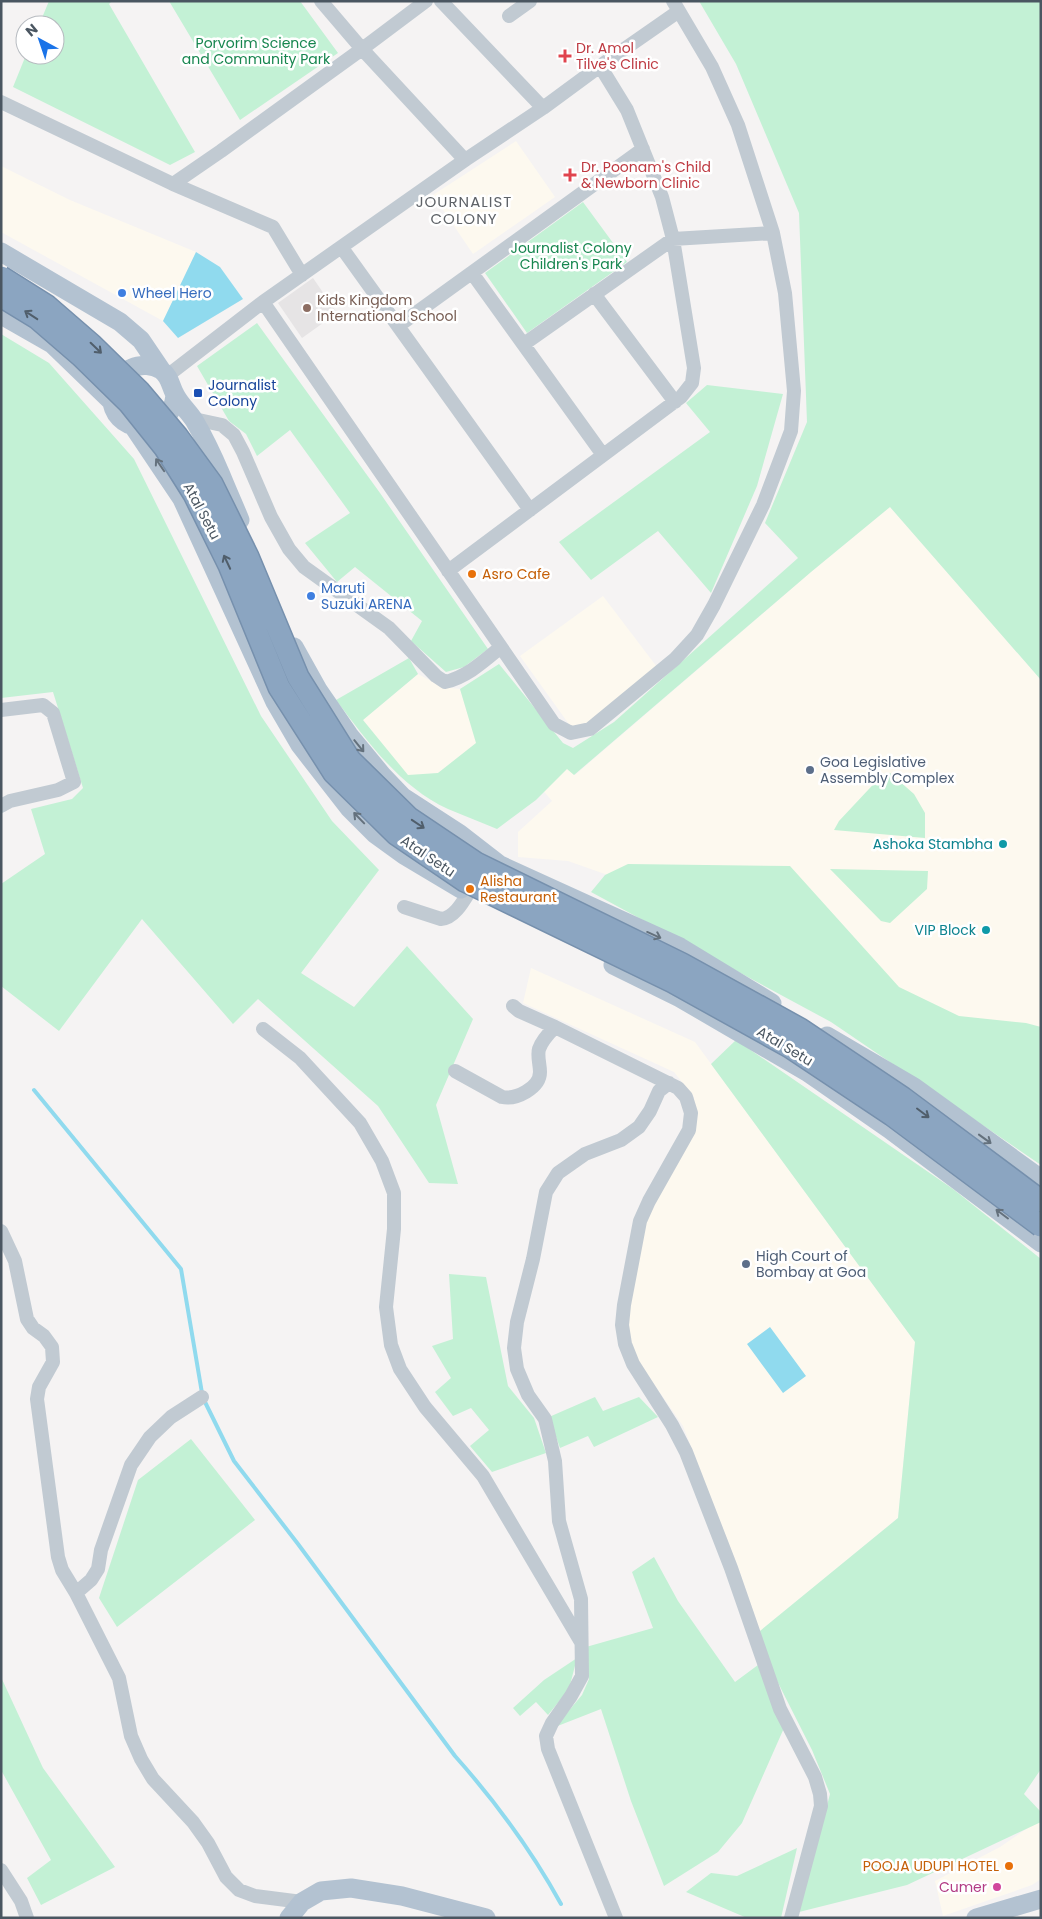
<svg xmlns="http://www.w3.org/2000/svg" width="1042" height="1919" viewBox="0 0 1042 1919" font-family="Poppins,sans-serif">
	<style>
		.commercial { fill: #fdf9ef }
		.education { fill: #e6e4e5 }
		.green { fill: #c3f1d5 }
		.water { fill: #90daee }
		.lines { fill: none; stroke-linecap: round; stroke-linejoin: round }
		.stream { stroke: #90daee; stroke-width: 4 }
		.minor { stroke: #c1cad2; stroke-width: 14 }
		.major { stroke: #b3c2d1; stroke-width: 19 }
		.highway-bridge-casing { stroke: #7690ad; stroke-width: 24; stroke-linecap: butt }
		.highway-bridge { stroke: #8ba5c1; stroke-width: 21 }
		.oneway { stroke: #505e6b }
		.oneway2 { stroke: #64717d }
		.health-dot { fill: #e0444e; stroke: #fff; stroke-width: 2 }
		.shop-dot { fill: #3f7fe0; stroke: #fff; stroke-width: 2 }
		.education-dot { fill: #8d6e63; stroke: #fff; stroke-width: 2 }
		.transit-dot { fill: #1a4fb4; stroke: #fff; stroke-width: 2 }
		.food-dot { fill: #e8710a; stroke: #fff; stroke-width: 2 }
		.service-dot { fill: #5c6f8a; stroke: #fff; stroke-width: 2 }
		.culture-dot { fill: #0f9aa8; stroke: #fff; stroke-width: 2 }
		.hotel-dot { fill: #d1479c; stroke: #fff; stroke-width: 2 }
		.labels { text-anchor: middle; stroke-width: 5; stroke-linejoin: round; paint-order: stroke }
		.park-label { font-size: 14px; fill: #17864f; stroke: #fff }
		.health-label { font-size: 14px; fill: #be3a42; stroke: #fff; text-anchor: start }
		.shop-label { font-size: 14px; fill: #366cbe; stroke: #fff; text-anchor: start }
		.education-label { font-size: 14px; fill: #785e54; stroke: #fff; text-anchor: start }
		.transit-label { font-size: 14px; fill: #164399; stroke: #fff; text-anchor: start }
		.street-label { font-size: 14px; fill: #4a5661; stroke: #fff }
		.food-label { font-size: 14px; fill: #c56008; stroke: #fff; text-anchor: start }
		.service-label { font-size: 14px; fill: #4e5e75; stroke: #fff; text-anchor: start }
		.culture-label { font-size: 14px; fill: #0d838f; stroke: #fff; text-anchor: end }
		.hotel-label { font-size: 14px; fill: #b23c85; stroke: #fff; text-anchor: end }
		.neighbourhood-label { font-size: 15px; letter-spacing: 1px; fill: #5f6368; stroke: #fff }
	</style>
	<rect width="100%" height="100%" fill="#f5f3f3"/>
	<path class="commercial" d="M516 141 555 197 473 254 433 195Z
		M1 166 70 200 196 252 163 321 1 232Z
		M890 507 1041 680V1030L971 1043 619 879 568 861 518 857V832L552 801 540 787 566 766 575 775 811 572Z
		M603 596 657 667 588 724 571 727 520 656Z
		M418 674 442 687 460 689 477 743 438 773 408 776 363 720Z
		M531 968 695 1042 915 1342 898 1518 760 1631 738 1567 683 1426 632 1352 624 1313 644 1215 693 1120 694 1097 674 1072 523 1003Z
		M1041 1819V1879L1032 1885 943 1916 935 1881 1000 1847Z"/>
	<path class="education" d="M313 278 337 313 302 338 278 303Z"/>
	<path class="green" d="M49 1H112L109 4 195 152 170 165 13 87 26 55H55V25H39Z
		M169 1H300L338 53 240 120Z
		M699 1H1041V680L890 507 811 572 574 775 567 769 536 800 497 829C481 822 464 816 448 809 400 787 367 741 336 700L409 658 418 674 363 720 408 775 438 773 476 743 460 689 499 664 563 743 573 748 614 722 798 558 765 523 807 422 799 213 736 64Z
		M583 202 627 262 527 333 485 273Z
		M257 323 380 493 488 649 464 667 446 672 411 641 422 621 355 567 337 582 305 543 350 513 290 430 257 456 246 434 229 421 197 366Z
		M1 334 49 363 134 459 261 716 332 821 379 870 301 973 354 1007 407 946 473 1019 436 1105 458 1184 429 1183 378 1106 258 999 233 1024 142 919 59 1031 1 986V884L45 854 31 809 72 799 83 788 53 692 1 698Z
		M707 385 783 394 757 486 711 593 658 531 591 580 559 542 710 432 686 403Z
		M890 773 914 794 925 813V838L834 830 839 821 883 774Z
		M628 864 790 866 899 987 959 1016 1026 1023 1041 1027V1165L831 1022 591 892 605 875Z
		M830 869 928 871 927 889 890 923 881 921Z
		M736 1040 953 1189 1041 1259V1769L1024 1794 1041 1812V1822L907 1885 799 1912 830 1794 812 1750 765 1657 760 1631 898 1518 915 1342 711 1064Z
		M449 1274 486 1277 508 1386 534 1418 546 1453 492 1472 470 1446 489 1430 471 1408 453 1416 435 1392 451 1378 432 1346 453 1339Z
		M595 1397 603 1411 639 1397 658 1417 594 1447 588 1436 560 1448 549 1417Z
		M191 1439 255 1520 117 1627 99 1598 138 1480Z
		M654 1557 678 1601 735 1682 758 1665 784 1728 742 1823 718 1852 664 1886 631 1801 601 1709 555 1727 582 1695 589 1679 586 1647 653 1628 632 1572Z
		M577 1658 569 1689 548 1715 536 1702 520 1716 513 1708 544 1680Z
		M1 1677 43 1768 115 1867 41 1905 27 1878 51 1860 1 1770Z
		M797 1848 781 1918H747L686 1892 711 1873 737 1876Z"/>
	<path class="water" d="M196 252 220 267 243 299 178 338 163 321Z
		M770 1327 806 1376 783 1393 747 1344Z"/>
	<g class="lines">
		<path class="stream" d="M34 1090 181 1269 202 1393
			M204 1400 234 1461 298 1544 455 1756C495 1801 532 1851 561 1904"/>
		<path class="minor" d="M321 1 362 49 426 1
			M441 1 543 108
			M509 16 530 1
			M1 102 173 184 273 227 302 275
			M173 184 221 151 362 49 465 160
			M342 248 530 510
			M472 273 603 455
			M594 294 675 402
			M263 302 554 724 571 733 590 729 675 659 697 635 714 605 763 505 791 431 794 391 785 293 773 233 738 125 712 67 673 1
			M398 326 643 149
			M524 344 673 239 773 233
			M167 376 263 302 465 160 543 108 600 66 679 11
			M194 419 222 425 234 435 243 452 271 517 289 549 304 567 389 628 436 676 445 682C467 677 484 661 501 647
			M448 571 681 397 692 383 694 368 673 239 662 197 627 110 600 66
			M1 710 43 705 53 713 74 782 58 790 10 801 1 806
			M404 907 441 919C454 918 463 902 469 892
			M513 1006 519 1011 555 1027 678 1088 686 1097 691 1113 689 1130 649 1201 640 1221 624 1305 622 1325 625 1344 633 1364 672 1425 686 1452 731 1568 780 1709 815 1777 820 1794 821 1806 791 1918
			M263 1029 300 1058 360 1123 382 1161 394 1193V1229L386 1307 391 1345 400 1369 425 1407 483 1476 581 1642
			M455 1071 502 1097C516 1100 540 1088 540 1072 540 1064 537 1056 539 1049 542 1040 549 1033 555 1027
			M1 1231 15 1261 27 1319 33 1328 44 1336 52 1347 53 1362 39 1387 37 1399 58 1557 62 1570 76 1593 119 1678 131 1736 141 1759 153 1779 193 1822 208 1843 226 1877 239 1890 255 1896 302 1902
			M76 1593 91 1580 98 1569 101 1550 131 1465 150 1437 171 1417 202 1397
			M1 1870 21 1901 27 1918
			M616 1918 548 1749 546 1736 552 1723 571 1696 582 1676 581 1599 559 1521 555 1461 545 1419 528 1395 517 1369 514 1348 517 1322 533 1259 546 1192 558 1173 585 1154 621 1140 639 1127 650 1111 659 1091 669 1083"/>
		<path class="major" d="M1 252 120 322 141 340 162 371
			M1 315 52 344 112 402
			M175 395C171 441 108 435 112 394 114 382 121 372 132 368 141 364 153 365 161 370 171 377 170 387 176 396 181 405 189 412 194 420 204 437 213 456 221 475 227 490 234 505 240 520
			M133 426 182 499 275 702 300 745 349 808 375 834 404 855 461 889
			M294 647 318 690 349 735 382 775 403 797 460 834 500 865 680 947 772 1003
			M613 965 680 998 807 1072 889 1129 1041 1243
			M827 1036 914 1087 1041 1179
			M289 1918 302 1902 321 1891 351 1888 402 1896 486 1918
			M976 1918 1041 1899"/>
		<defs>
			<path id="highway-bridge" d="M1 277 47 306 92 345 139 391 177 436 212 484 248 557 298 677 350 760 409 818 476 863 682 964 800 1029 903 1098 1041 1201
				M1 296 37 318 81 356 129 403 165 448 194 494 229 565 279 687 334 773 396 834 465 881 673 982 790 1047 892 1115 1041 1226"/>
		</defs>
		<use href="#highway-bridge" class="highway-bridge-casing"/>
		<use href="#highway-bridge" class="highway-bridge"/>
	</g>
	<defs><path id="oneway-shaft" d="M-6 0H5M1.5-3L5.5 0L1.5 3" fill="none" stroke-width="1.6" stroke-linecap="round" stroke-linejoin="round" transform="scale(1.25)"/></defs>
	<g class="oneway">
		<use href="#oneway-shaft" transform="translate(31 315) rotate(-147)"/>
		<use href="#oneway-shaft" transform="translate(96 348) rotate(44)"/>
		<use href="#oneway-shaft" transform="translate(227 562) rotate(-115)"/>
		<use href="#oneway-shaft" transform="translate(418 824) rotate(34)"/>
		<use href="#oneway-shaft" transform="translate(923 1113) rotate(37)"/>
	</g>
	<g class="oneway2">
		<use href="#oneway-shaft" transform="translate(160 465) rotate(-124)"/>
		<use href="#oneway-shaft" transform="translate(359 746) rotate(51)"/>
		<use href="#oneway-shaft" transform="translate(359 818) rotate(-134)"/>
		<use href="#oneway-shaft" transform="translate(654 935) rotate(24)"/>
		<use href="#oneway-shaft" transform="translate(985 1139) rotate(36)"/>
		<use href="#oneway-shaft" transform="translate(1002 1214) rotate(-143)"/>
	</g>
	<g class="health-dot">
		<path d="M562.5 48.5h5v5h5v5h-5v5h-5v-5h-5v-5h5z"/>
		<path d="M567.5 167.5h5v5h5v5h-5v5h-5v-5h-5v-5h5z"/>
	</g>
	<g class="shop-dot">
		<circle cx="122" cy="293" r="5"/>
		<circle cx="311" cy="596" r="5"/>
	</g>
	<circle class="education-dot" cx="307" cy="308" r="5"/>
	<rect class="transit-dot" x="193" y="388" width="10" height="10" rx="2.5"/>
	<g class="food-dot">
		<circle cx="472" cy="574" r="5"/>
		<circle cx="470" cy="889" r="5"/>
		<circle cx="1009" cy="1866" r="5"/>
	</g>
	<g class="service-dot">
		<circle cx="810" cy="770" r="5"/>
		<circle cx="746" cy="1264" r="5"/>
	</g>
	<g class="culture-dot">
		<circle cx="1003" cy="844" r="5"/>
		<circle cx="986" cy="930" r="5"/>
	</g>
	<circle class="hotel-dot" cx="997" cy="1887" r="5"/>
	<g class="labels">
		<g class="park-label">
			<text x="256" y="48">Porvorim Science<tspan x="256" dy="16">and Community Park</tspan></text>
			<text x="571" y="253">Journalist Colony<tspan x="571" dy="16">Children's Park</tspan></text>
		</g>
		<g class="health-label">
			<text x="576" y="53">Dr. Amol<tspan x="576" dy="16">Tilve's Clinic</tspan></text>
			<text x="581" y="172">Dr. Poonam's Child<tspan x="581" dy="16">&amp; Newborn Clinic</tspan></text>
		</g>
		<g class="shop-label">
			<text x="132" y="298">Wheel Hero</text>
			<text x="321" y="593">Maruti<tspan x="321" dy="16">Suzuki ARENA</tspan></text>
		</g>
		<g class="education-label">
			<text x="317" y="305">Kids Kingdom<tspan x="317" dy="16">International School</tspan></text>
		</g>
		<g class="transit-label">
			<text x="208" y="390">Journalist<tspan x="208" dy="16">Colony</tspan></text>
		</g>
		<g class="street-label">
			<text transform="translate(202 511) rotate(62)" y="5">Atal Setu</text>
			<text transform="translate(428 856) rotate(34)" y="5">Atal Setu</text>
			<text transform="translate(785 1046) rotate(31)" y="5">Atal Setu</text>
		</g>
		<g class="food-label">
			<text x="482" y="579">Asro Cafe</text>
			<text x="480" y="886">Alisha<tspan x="480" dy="16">Restaurant</tspan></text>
			<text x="999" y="1871" text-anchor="end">POOJA UDUPI HOTEL</text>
		</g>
		<g class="service-label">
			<text x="820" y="767">Goa Legislative<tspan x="820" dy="16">Assembly Complex</tspan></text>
			<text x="756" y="1261">High Court of<tspan x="756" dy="16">Bombay at Goa</tspan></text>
		</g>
		<g class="culture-label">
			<text x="993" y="849">Ashoka Stambha</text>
			<text x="976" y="935">VIP Block</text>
		</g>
		<g class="hotel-label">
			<text x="987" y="1892">Cumer</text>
		</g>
		<g class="neighbourhood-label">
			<text x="464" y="207">JOURNALIST<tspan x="464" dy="17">COLONY</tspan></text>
		</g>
	</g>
	<rect width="1042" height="1919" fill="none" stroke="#4a5661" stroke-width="5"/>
	<g transform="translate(40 40) rotate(320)"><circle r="24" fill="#ffffff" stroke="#b7bbc0"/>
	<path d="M0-4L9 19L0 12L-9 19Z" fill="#1a73e8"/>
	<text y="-8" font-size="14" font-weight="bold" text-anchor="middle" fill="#4a5661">N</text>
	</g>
</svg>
